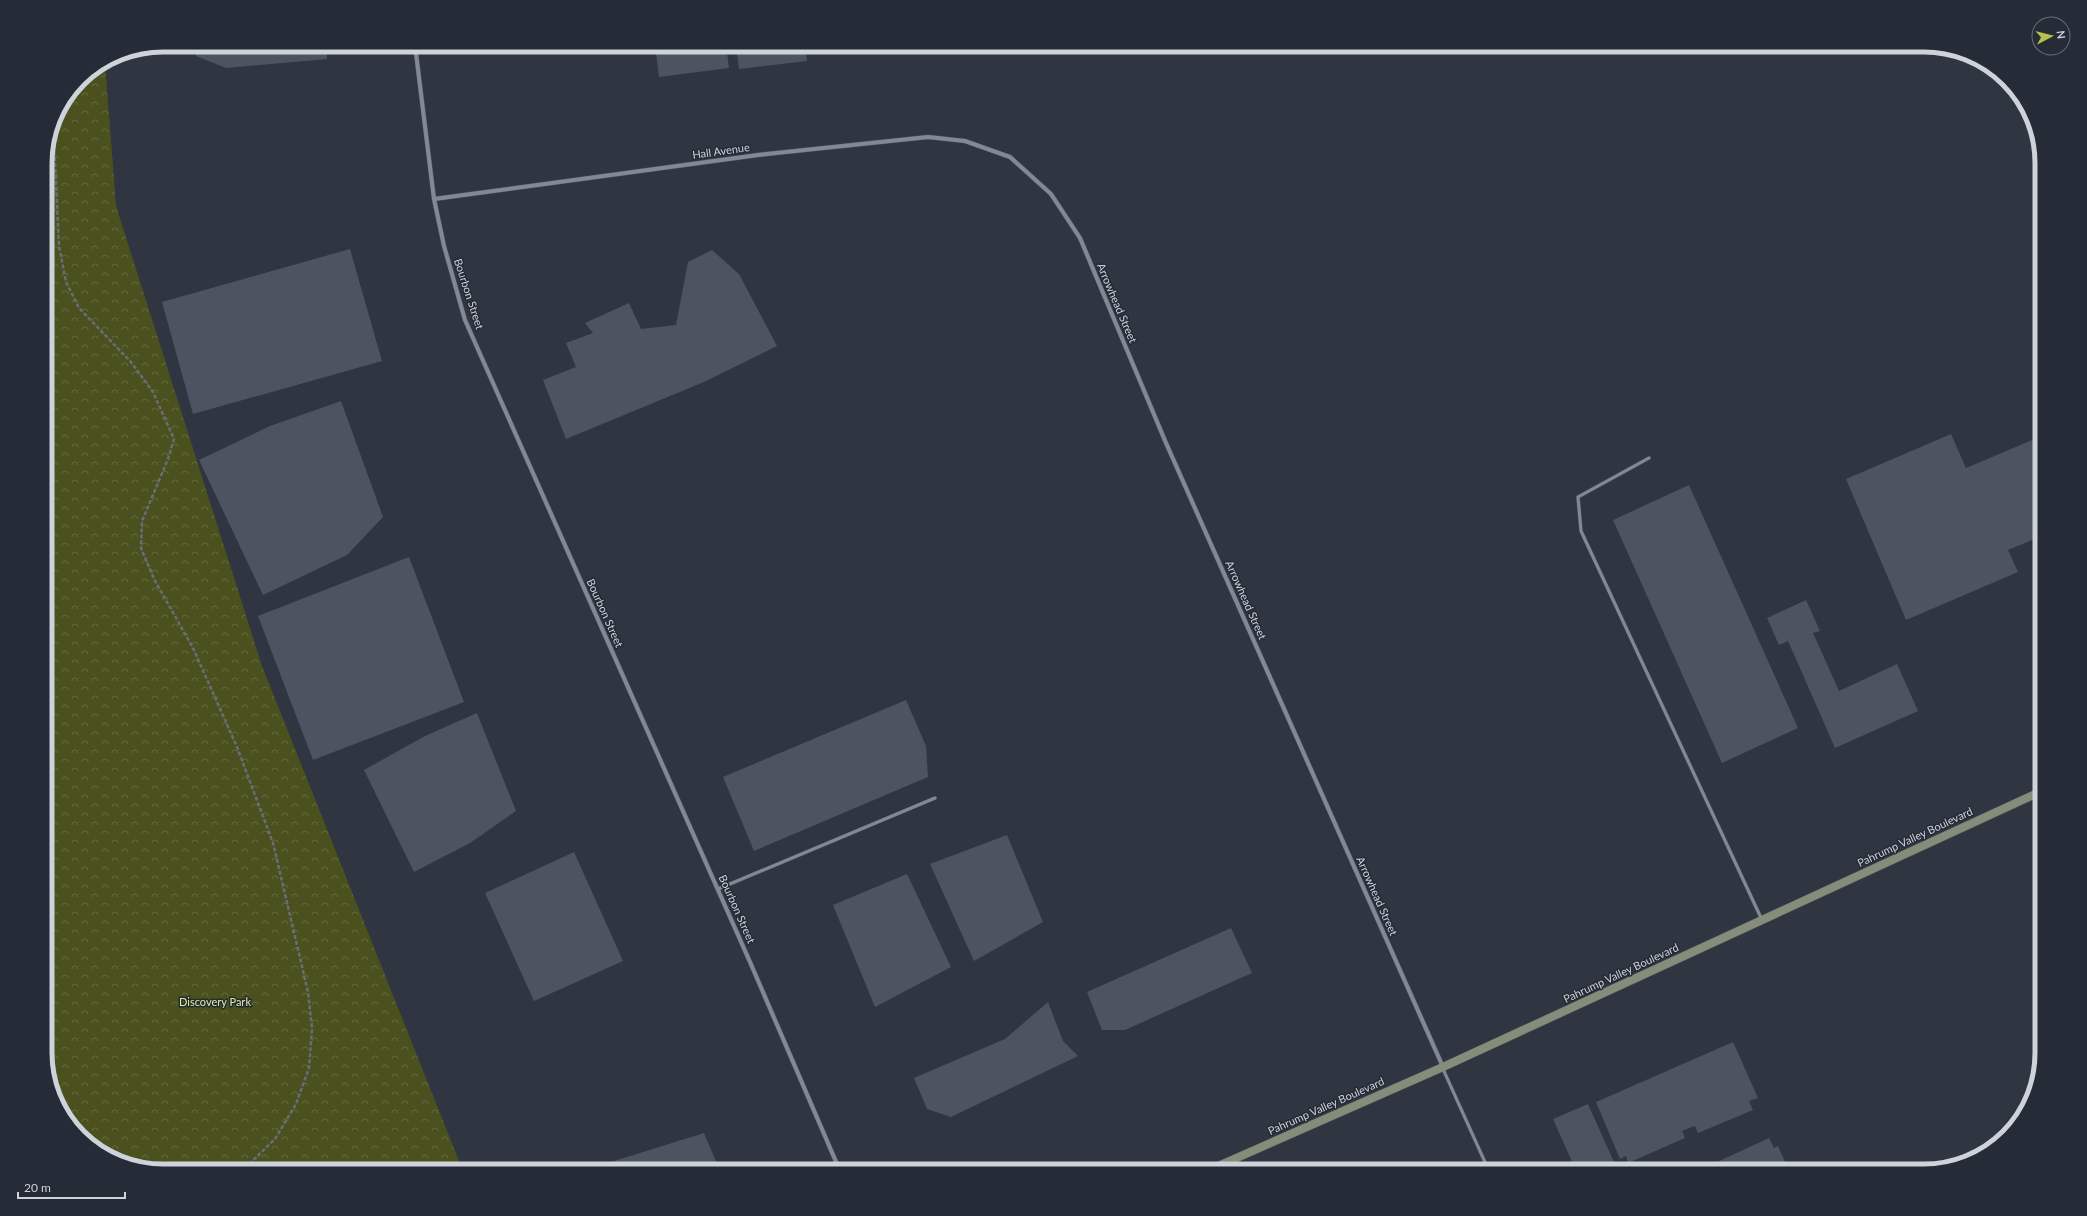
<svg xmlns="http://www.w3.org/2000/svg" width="2087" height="1216" viewBox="0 0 2087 1216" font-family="Lato,sans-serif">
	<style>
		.forest { fill: url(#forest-crowns) }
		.building { fill: #4d5461 }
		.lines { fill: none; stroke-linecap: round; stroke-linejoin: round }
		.service-casing { stroke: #4e535d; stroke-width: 4 }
		.minor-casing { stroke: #4e535d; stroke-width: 5 }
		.secondary-casing { stroke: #4e535d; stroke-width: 9 }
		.path { stroke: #686d77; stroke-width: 2.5; stroke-dasharray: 4 2; stroke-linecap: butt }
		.service { stroke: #818896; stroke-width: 3 }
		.minor { stroke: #818896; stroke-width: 4 }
		.secondary { stroke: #858d7a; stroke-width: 8 }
		.labels { text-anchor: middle; stroke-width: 3; stroke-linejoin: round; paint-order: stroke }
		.street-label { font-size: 11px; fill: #ced2d9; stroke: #252b37 }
		.park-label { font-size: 11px; fill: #e0ed99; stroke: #252b37 }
		.rim { fill: none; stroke: #ced2d9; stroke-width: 5 }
	</style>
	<defs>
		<pattern id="forest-crowns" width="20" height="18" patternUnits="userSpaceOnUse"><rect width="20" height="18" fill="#4b511e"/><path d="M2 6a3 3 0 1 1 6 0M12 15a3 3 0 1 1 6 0" fill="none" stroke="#64693e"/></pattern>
	</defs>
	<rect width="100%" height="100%" fill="#2f3541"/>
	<path class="forest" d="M105 63 116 206 262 666 463 1171H163L104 1155 65 1118 45 1060V156L54 118 80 79Z"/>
	<path class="building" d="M195 45H326L327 59 226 68 196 56Z
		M655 45H726L729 68 659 77Z
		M736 45H805L807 61 739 69Z
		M350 249 382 361 193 414 162 302Z
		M712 250 739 274 777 346 704 382 566 439 543 380 576 367 566 343 593 333 585 323 629 303 641 329 676 325 688 262Z
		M341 401 383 517 347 555 263 595 199 460 270 426Z
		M1951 434 1966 468 2042 436V536L2008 550 2018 572 1906 620 1846 479Z
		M1689 485 1798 728 1722 763 1613 520Z
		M409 557 464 702 313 760 258 616Z
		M1806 600 1820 631 1813 633 1839 691 1897 664 1918 711 1835 748 1788 641 1779 645 1767 618Z
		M906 700 926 746 928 777 754 851 723 777Z
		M477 713 516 811 470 843 414 872 364 770 425 736Z
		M1007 835 1043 922 974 961 930 864Z
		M574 852 623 961 534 1001 485 893Z
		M907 874 951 967 875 1007 833 905Z
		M1231 928 1252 973 1125 1030H1102L1087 992Z
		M1048 1002 1063 1041 1078 1056 951 1117 927 1109 914 1078 1005 1039Z
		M1733 1042 1758 1098 1749 1101 1753 1110 1698 1133 1695 1126 1682 1131 1685 1138 1628 1163 1626 1156 1620 1159 1596 1102Z
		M1588 1104 1618 1171H1576L1553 1119Z
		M704 1133 720 1171H582Z
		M1769 1138 1774 1148 1778 1146 1789 1171H1716L1713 1164Z"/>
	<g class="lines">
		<defs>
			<path id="service" d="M1649 458 1578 497 1581 531 1762 920
				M718 889 935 798
				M1443 1069 1489 1171"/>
			<path id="minor" d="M415 45 434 199 444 246 465 320 750 962 840 1171
				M434 199 758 155 928 137 965 141 1010 157 1051 194 1080 238 1166 443 1443 1067"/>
			<path id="secondary" d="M1207 1171 1443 1067 2042 791"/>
		</defs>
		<use href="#service" class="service-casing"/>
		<use href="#minor" class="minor-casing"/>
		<use href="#secondary" class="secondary-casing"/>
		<path class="path" d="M53 121 59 246 66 282 79 308 131 362 153 392 174 439 168 459 142 521 141 548 154 579 193 648 237 747 273 843 308 992 312 1028 309 1068 296 1104 275 1139 242 1171"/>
		<use href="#service" class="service"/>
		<use href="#minor" class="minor"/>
		<use href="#secondary" class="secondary"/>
	</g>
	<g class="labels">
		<g class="street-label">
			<text transform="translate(721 151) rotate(-8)" y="4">Hall Avenue</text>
			<text transform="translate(469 294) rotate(72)" y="4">Bourbon Street</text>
			<text transform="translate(1117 303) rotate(67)" y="4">Arrowhead Street</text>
			<text transform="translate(1246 600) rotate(66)" y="4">Arrowhead Street</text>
			<text transform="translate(605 613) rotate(66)" y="4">Bourbon Street</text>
			<text transform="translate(1915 837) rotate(-25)" y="4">Pahrump Valley Boulevard</text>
			<text transform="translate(1377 896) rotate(66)" y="4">Arrowhead Street</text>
			<text transform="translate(737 909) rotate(66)" y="4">Bourbon Street</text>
			<text transform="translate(1621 973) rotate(-25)" y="4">Pahrump Valley Boulevard</text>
			<text transform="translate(1326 1106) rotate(-24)" y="4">Pahrump Valley Boulevard</text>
		</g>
		<g class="park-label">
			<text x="215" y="1006">Discovery Park</text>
		</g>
	</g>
	<path d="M0 0H2087V1216H0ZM163 52H1924A111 111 0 0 1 2035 163V1053A111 111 0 0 1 1924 1164H163A111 111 0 0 1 52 1053V163A111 111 0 0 1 163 52Z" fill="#252b37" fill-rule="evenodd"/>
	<path class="rim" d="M163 52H1924A111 111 0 0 1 2035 163V1053A111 111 0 0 1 1924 1164H163A111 111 0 0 1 52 1053V163A111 111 0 0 1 163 52Z"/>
	<g transform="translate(2051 36) rotate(83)"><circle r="19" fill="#252b37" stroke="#696e78"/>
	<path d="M0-3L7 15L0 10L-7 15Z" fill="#b4c24a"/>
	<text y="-6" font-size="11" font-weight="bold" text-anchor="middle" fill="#ced2d9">N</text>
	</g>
	<path d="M18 1192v6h107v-6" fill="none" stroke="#ced2d9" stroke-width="2"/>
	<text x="24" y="1192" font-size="12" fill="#ced2d9" stroke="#252b37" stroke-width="3" paint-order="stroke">20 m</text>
</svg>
